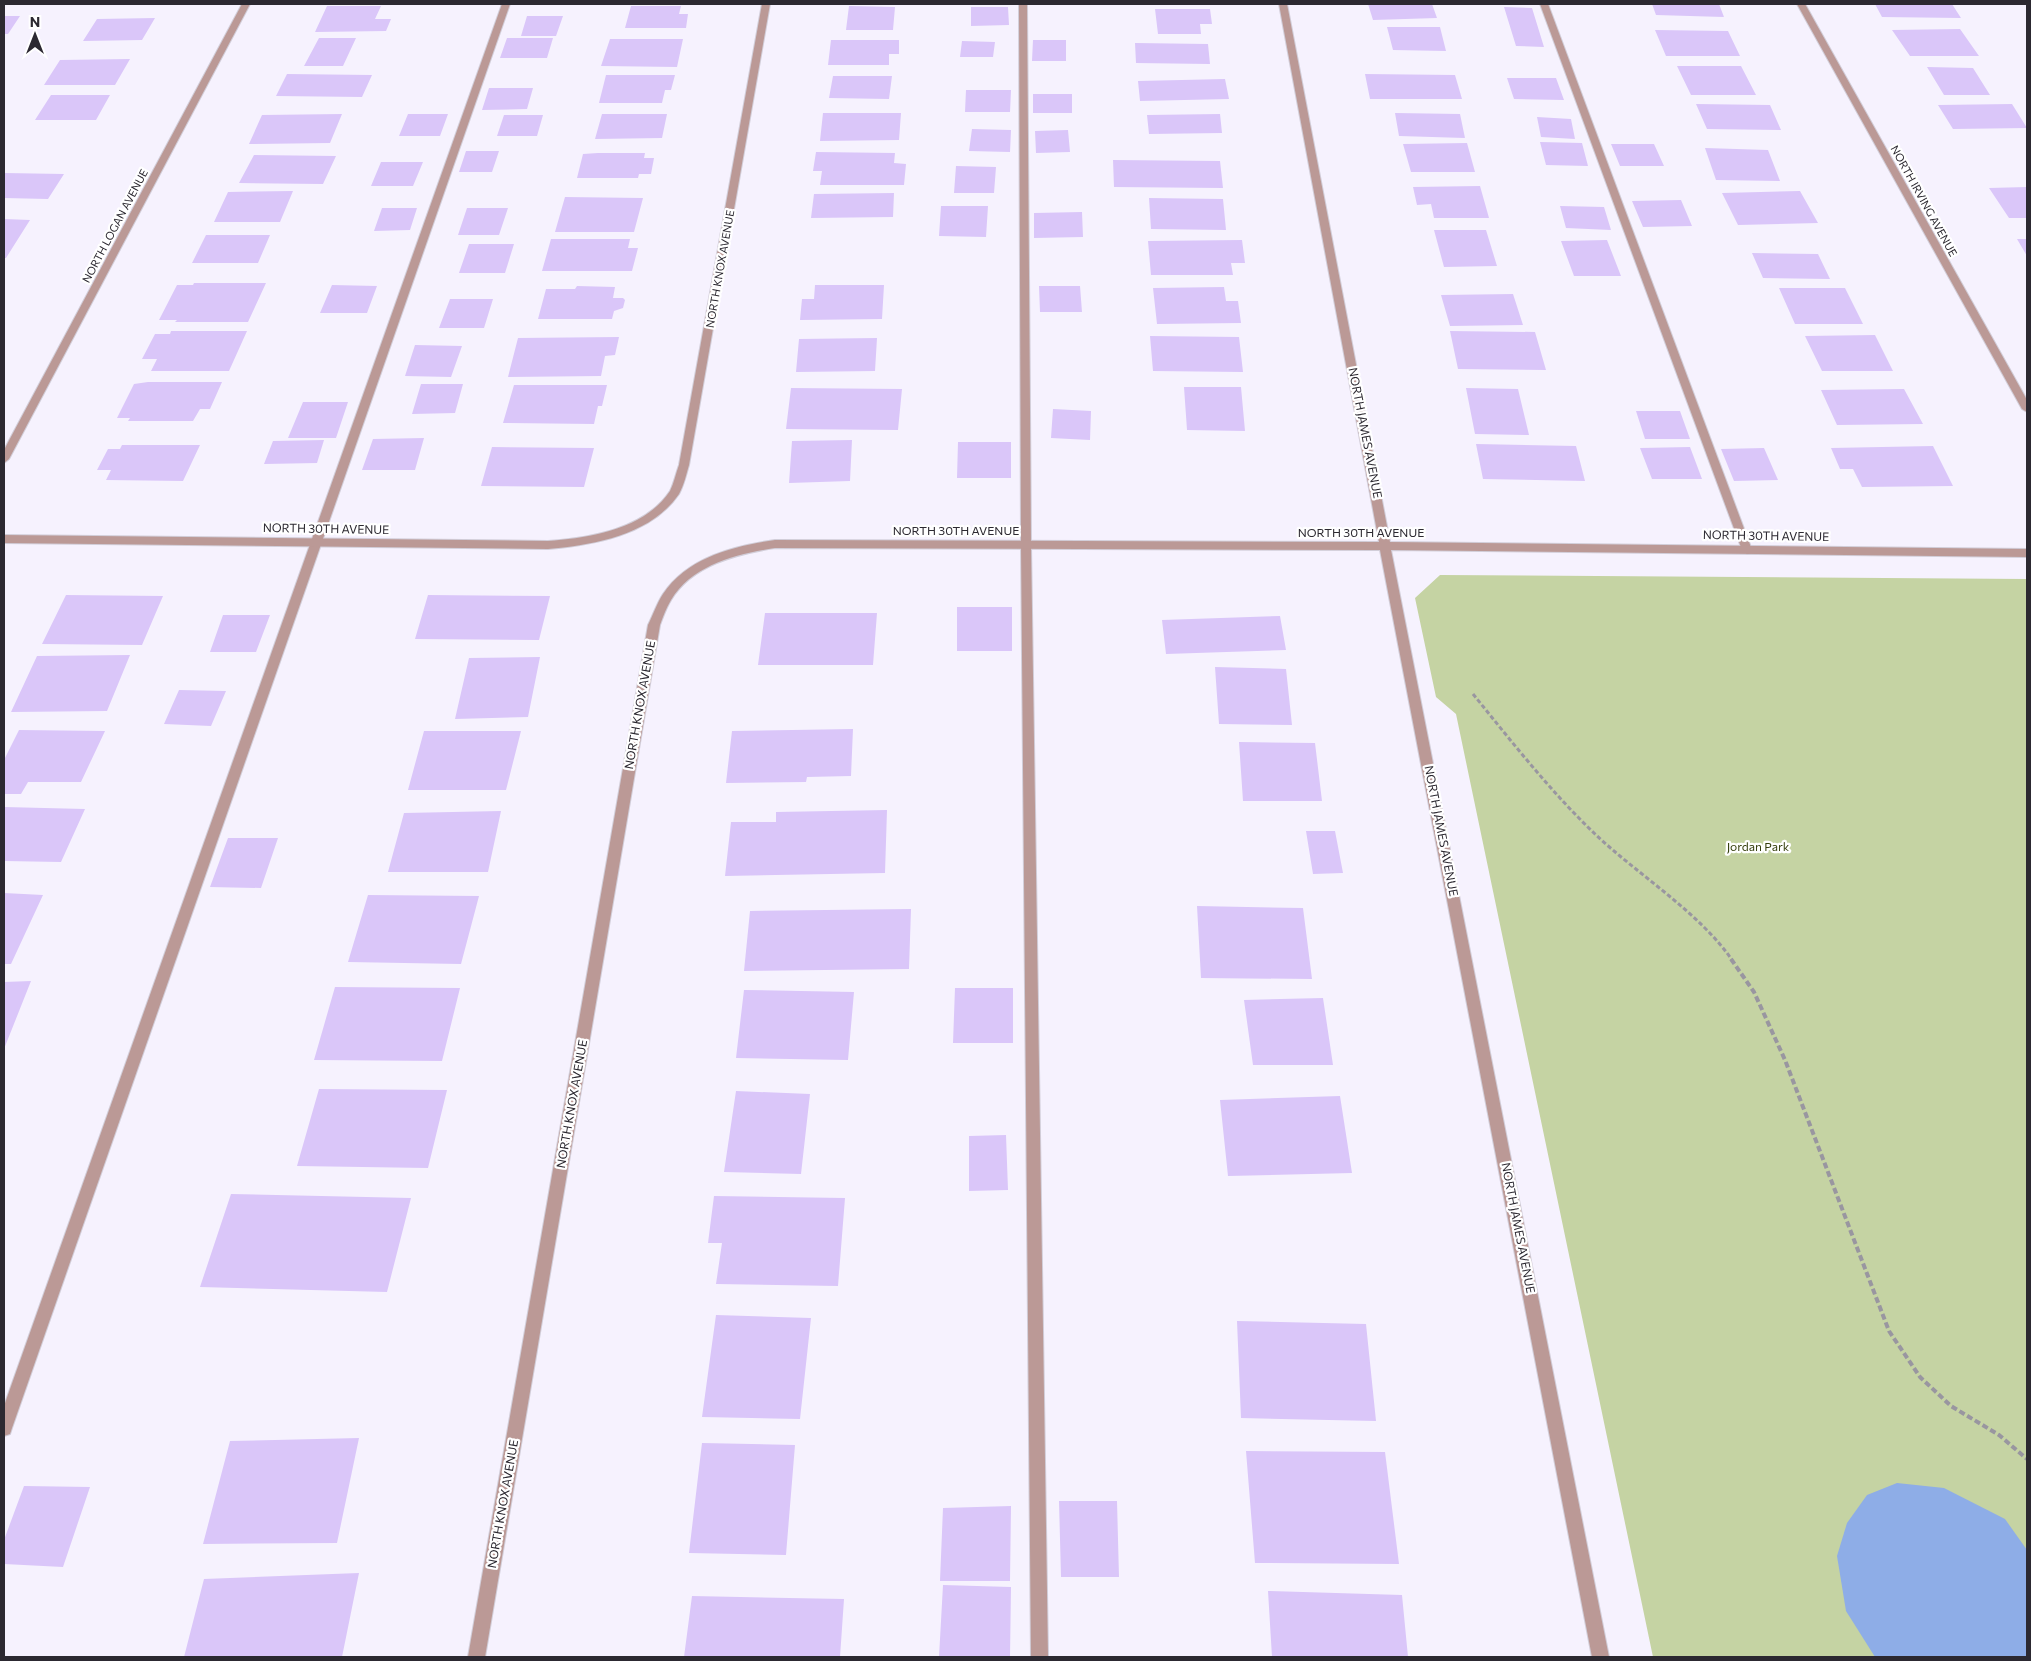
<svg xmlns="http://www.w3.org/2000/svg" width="2031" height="1661" viewBox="0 0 2031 1661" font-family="Commissioner,sans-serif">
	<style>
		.green { fill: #c5d3a3 }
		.water { fill: #8eade7 }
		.building { fill: #dac6f9 }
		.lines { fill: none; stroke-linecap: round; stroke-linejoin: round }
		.service-casing { stroke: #d2ced9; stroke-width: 2 }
		.minor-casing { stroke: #d2ced9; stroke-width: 2 }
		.path-far1 { stroke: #9996a0; stroke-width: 3; stroke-dasharray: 4.5 2.5; stroke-linecap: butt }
		.path { stroke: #9996a0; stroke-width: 4; stroke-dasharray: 6 3; stroke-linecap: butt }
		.service { fill: #bb9996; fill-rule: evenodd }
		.minor { fill: #bb9996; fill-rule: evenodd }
		.labels { text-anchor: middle; stroke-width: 4.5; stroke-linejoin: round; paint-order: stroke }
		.far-street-label { font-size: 11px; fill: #2c2931; stroke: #fff }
		.street-label { font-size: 12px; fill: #2c2931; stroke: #fff }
		.park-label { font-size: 12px; fill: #343e0c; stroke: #fff }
	</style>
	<rect width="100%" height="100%" fill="#f6f2fe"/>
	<path class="green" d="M1440 575 2027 579V1657H1653L1456 714 1436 697 1415 598Z"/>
	<path class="water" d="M1897 1483 1944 1488 2005 1519 2027 1550V1657H1875L1846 1611 1837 1556 1847 1523 1867 1495Z"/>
	<path class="building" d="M1368 4H1432L1437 18 1373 20Z
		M1652 4H1719L1724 17 1656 15Z
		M1875 4H1952L1961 18 1882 17Z
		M327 6H381L375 19H391L386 31 315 32Z
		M631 6H681L679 14H688L686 28H625Z
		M849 6 895 7 893 30H846Z
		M971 7H1008L1009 25 971 26Z
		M1504 7 1532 8 1544 47 1516 46Z
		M1155 9H1210L1212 24H1200L1201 34H1158Z
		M4 16H20L8 34H4Z
		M527 16H563L556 36H521Z
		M155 18 142 40 83 41 97 19Z
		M1387 27H1440L1446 51 1393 50Z
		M1960 29 1979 56H1910L1892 30Z
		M1655 30 1728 31 1740 56H1666Z
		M319 38H356L343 66H304Z
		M507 38H553L547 58H500Z
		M610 39H683L677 67 601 66Z
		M831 40H899V54H889V65H828Z
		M1033 40H1066V61H1032Z
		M962 41 995 42 993 57H960Z
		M1135 43 1208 44 1210 64 1136 63Z
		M130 59 115 85H44L60 60Z
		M1677 66H1741L1756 95H1691Z
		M1927 67 1973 68 1990 95H1944Z
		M287 74 372 75 362 97 276 96Z
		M1365 74 1455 75 1462 99H1370Z
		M606 75H675L671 90H665L662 103H599Z
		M833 76H892L889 99 829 98Z
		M1507 78H1556L1564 100 1514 99Z
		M1225 79 1229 99 1140 101 1138 81Z
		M489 88H533L527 109 482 110Z
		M966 90H1011L1010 112H965Z
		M1033 94H1072V113H1033Z
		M51 95H110L96 120H35Z
		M1696 104 1770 105 1781 130 1707 129Z
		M2012 104 2027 128 1953 129 1938 105Z
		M823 113H901L899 140 820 141Z
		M1395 113 1460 114 1465 138 1399 136Z
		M342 114 330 143 249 144 262 115Z
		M408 114H448L440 136H399Z
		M602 114H667L662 138 595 139Z
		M1220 114 1222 133 1149 134 1147 115Z
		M504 115H543L537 136H497Z
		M1537 117 1571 119 1575 139 1541 137Z
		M972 129 1011 130 1010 152 969 151Z
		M1068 130 1070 152 1036 153 1035 131Z
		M1540 142 1582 143 1588 166 1546 165Z
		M1467 143 1475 172H1411L1403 144Z
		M1611 144H1654L1664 166H1620Z
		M1705 148 1768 150 1780 181 1716 180Z
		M466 151H499L492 172H459Z
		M816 152 895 153 894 163 906 164 904 185H820L822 171H813Z
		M598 153H645L644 158H654L651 174H639L638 178H577L583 154Z
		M254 155 336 156 323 184 239 183Z
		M1113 160 1220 161 1223 188 1114 187Z
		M381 162H423L413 186H371Z
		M956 166 996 167 994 193H954Z
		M4 173 64 174 48 199 4 198Z
		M1480 186 1489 218H1434L1431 204 1417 205 1413 187Z
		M2027 187V218H2009L1989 188Z
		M293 191 280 222H214L228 192Z
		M1800 191 1818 223 1738 225 1722 193Z
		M894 193 893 217 811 218 814 194Z
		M565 197 643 198 634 232H555Z
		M1149 198 1223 199 1226 230 1151 229Z
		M1681 200 1692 226 1643 227 1632 201Z
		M941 206H988L986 237 939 236Z
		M1560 206 1604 207 1611 230 1566 228Z
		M382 208H417L410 230 374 231Z
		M467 208H508L499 235H458Z
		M1082 212 1083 237 1034 238V213Z
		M4 219 30 220 6 258H4Z
		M1434 230H1486L1497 266 1444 267Z
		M206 235H270L258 263H192Z
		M551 239H630L628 248H638L632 271H542Z
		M2017 239H2027V256Z
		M1242 240 1245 263H1231L1233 275H1151L1148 241Z
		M1607 240 1621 276H1574L1561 241Z
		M469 244H514L505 273H459Z
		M1752 253 1818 254 1830 279 1763 278Z
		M194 283H266L248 322H175L177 320H159L177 285H193Z
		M332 285 377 286 367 313H320Z
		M815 285H884L882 319 800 320 802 299H814Z
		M577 286 615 287 613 298H623L625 300 623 308 614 311 612 319H538L546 289H575Z
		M1039 286H1080L1082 312H1040Z
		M1224 287 1226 301H1238L1241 323 1157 324 1153 288Z
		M1779 288H1845L1863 324H1795Z
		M1513 294 1523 325 1450 326 1441 295Z
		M450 299H493L484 328H439Z
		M171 331H247L229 371H151L157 359H142L155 334H170Z
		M1450 331 1535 332 1546 370 1458 369Z
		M1875 335 1893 371H1822L1805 336Z
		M1150 336 1239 337 1243 372 1153 371Z
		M619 337 615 355 605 356 601 376 508 377 518 338Z
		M877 338 875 371 796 372 799 339Z
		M415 345 462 346 451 377 405 376Z
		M148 382H222L210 409H200L193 421H128L130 418H117L134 384Z
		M421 384H463L455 413 412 414Z
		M514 385H607L602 406H598L594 424 503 423Z
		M1184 387H1241L1245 431 1187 430Z
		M791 388 902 389 898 430 786 429Z
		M1466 388 1518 389 1529 435 1475 434Z
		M1904 389 1923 424 1837 425 1821 390Z
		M303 402H348L336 438H288Z
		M1053 409 1091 411 1090 440 1051 438Z
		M1636 411H1680L1690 439H1645Z
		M424 438 415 470H362L373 439Z
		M324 440 317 463 264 464 273 441Z
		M852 440 850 481 789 483 792 441Z
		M958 442H1011V478H957Z
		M1476 444 1576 446 1585 481 1483 479Z
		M122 445H200L183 481 106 480 111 470H97L108 449H120Z
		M1933 446 1953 486 1862 487 1853 469H1840L1831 448Z
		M492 447 594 448 584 487 481 486Z
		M1690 447 1702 479H1652L1640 448Z
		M1764 448 1778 480 1734 481 1721 449Z
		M66 595 163 596 142 645 42 644Z
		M428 595 550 596 539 640 415 639Z
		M957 607H1012V651H957Z
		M765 613H877L873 665H758Z
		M223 615H270L256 652H210Z
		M1280 616 1286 650 1166 654 1162 620Z
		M130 655 107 711 11 712 37 656Z
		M540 657 528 717 455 719 469 658Z
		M1215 667 1286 669 1292 725 1219 724Z
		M179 690 226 691 211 726 164 724Z
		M853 729 851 776 807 777 806 782 726 783 732 731Z
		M19 730 105 731 81 782H28L21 794H4V760Z
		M424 731H521L506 790H408Z
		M1239 742 1315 743 1322 801H1243Z
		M4 807 85 809 61 862 4 861Z
		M887 810 885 873 725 876 731 822H776V812Z
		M501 811 488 872H388L404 813Z
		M1306 831H1335L1343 873 1313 874Z
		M228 838H278L261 888 210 887Z
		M4 893 43 895 11 964H4Z
		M368 895 479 896 461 964 348 962Z
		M1197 906 1303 908 1312 979 1201 978Z
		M911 909 909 969 744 971 750 911Z
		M31 981 4 1049V982Z
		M335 987 460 988 442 1061 314 1060Z
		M955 988H1013V1043H953Z
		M744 990 854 992 848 1060 736 1058Z
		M1323 998 1333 1065H1253L1244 1000Z
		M319 1089 447 1090 428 1168 297 1166Z
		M736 1091 810 1094 801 1174 724 1172Z
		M1340 1096 1352 1173 1228 1176 1220 1100Z
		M1006 1135 1008 1190 969 1191V1136Z
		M231 1194 411 1198 387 1292 200 1287Z
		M714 1196 845 1198 838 1286 716 1284 722 1243H708Z
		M716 1315 811 1318 800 1419 702 1417Z
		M1237 1321 1366 1324 1376 1421 1241 1418Z
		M359 1438 337 1543 203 1544 230 1441Z
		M702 1443 795 1445 786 1555 689 1553Z
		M1246 1451 1385 1452 1399 1564 1255 1563Z
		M24 1486 90 1487 63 1567 4 1564V1540Z
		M1059 1501H1117L1119 1577H1061Z
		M1011 1506 1010 1581H940L943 1508Z
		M359 1573 342 1657H184L204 1579Z
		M943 1585 1011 1587 1010 1657H939Z
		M1268 1591 1402 1595 1408 1657H1272Z
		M692 1596 844 1599 840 1657H684Z"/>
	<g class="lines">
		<defs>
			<path id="service" d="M502 4H510L12 1428 10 1434 4 1436V1406Z
				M1019 4H1027L1031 545 1048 1657H1031L1021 545Z
				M1540 4H1548L1752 550 1751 553 1747 554 1742 550Z"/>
			<path id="minor" d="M242 4H250L9 459 4 463V450Z
				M762 4H770L689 465C686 475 684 485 679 494 651 535 594 545 548 549L4 543V535L548 541C590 538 645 529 670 491 674 483 676 473 679 465Z
				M1279 4H1287L1390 542 2027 549V557L1391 550 1609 1657H1592L1380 550 775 548C737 554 692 565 671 600 666 608 663 617 660 625L485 1657H468L648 625C653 615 657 603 663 594 688 557 734 546 775 540L1379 542Z
				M1797 4H1805L2027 400V412L2022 409Z"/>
		</defs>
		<use href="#service" class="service-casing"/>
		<use href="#minor" class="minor-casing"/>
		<path class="path-far1" d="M1473 694C1512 742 1551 792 1595 834 1637 874 1700 913 1732 960"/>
		<path class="path" d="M1731 959 1754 992 1785 1060 1889 1331 1920 1377 1951 1406 1999 1435 2027 1459"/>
		<use href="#service" class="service"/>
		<use href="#minor" class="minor"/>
	</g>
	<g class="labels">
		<g class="far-street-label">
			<text transform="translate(1924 201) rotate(61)" y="4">NORTH IRVING AVENUE</text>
			<text transform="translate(115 226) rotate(-62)" y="4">NORTH LOGAN AVENUE</text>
			<text transform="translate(720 269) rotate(-80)" y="4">NORTH KNOX AVENUE</text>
		</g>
		<g class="street-label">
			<text transform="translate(1365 433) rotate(79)" y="4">NORTH JAMES AVENUE</text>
			<text transform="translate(326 529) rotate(1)" y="4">NORTH 30TH AVENUE</text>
			<text x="956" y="535">NORTH 30TH AVENUE</text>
			<text x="1361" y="537">NORTH 30TH AVENUE</text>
			<text transform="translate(1766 536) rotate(1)" y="4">NORTH 30TH AVENUE</text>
			<text transform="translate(640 705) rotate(-80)" y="4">NORTH KNOX AVENUE</text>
			<text transform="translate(1441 831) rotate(79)" y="4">NORTH JAMES AVENUE</text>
			<text transform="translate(572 1104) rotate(-80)" y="4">NORTH KNOX AVENUE</text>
			<text transform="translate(1518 1228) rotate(79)" y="4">NORTH JAMES AVENUE</text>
			<text transform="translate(503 1504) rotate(-80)" y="4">NORTH KNOX AVENUE</text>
		</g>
		<g class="park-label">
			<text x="1758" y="851">Jordan Park</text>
		</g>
	</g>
	<rect width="2031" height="1661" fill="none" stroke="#2c2931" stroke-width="10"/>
	<g transform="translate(35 35)" stroke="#ffffff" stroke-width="4" paint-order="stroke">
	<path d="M0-4L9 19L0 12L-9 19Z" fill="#2c2931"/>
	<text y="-8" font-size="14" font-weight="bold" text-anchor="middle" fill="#2c2931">N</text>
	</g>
</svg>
